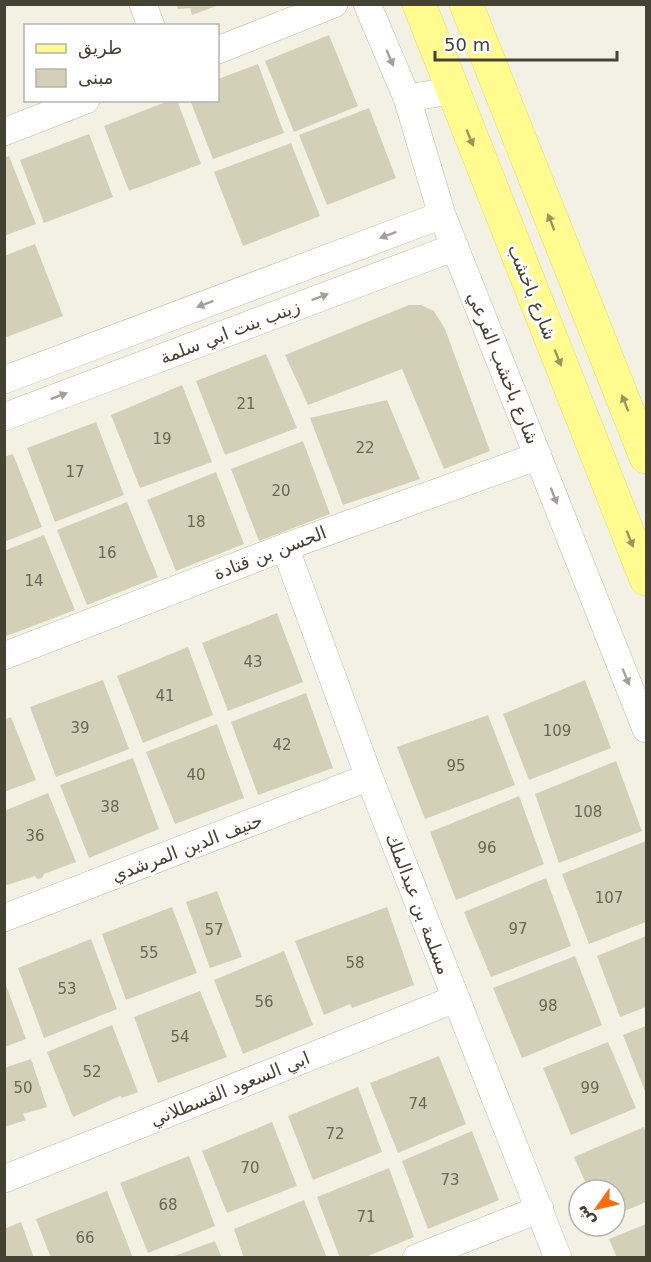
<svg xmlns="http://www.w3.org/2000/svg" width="651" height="1262" viewBox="0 0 651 1262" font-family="'DejaVu Sans',Vazirmatn,sans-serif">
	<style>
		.building { fill: #d4d0b8 }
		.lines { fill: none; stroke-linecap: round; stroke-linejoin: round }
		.minor-casing { stroke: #bebca5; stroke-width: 28 }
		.major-casing { stroke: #e7e15c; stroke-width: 34 }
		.minor { stroke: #fff; stroke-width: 27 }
		.major { stroke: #fffb8f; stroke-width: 33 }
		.oneway { fill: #a2a099 }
		.oneway2 { fill: #98955c }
		.labels { text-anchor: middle; stroke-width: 6; stroke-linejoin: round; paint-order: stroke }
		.number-label { font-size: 15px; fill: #686654 }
		.street-label { font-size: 18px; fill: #444233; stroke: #fff }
	</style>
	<rect width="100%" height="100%" fill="#f2f1e3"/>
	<path class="building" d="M176 4H219V5L192 15 190 8 178 9Z
		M329 35 358 106 294 132 265 61Z
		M258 64 284 133 213 159 190 100H218V79Z
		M171 100H177L201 164 129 191 104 126Z
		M369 108 396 178 327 205 299 135Z
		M89 134 113 197 44 223 20 160Z
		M291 143 320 216 243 246 214 172Z
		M9 156 36 224 4 236V158Z
		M35 244 63 316 4 338V256Z
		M409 305H421L434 311 445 329 490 451 444 469 402 369 308 405 285 355Z
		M266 354 297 428 225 455 196 381Z
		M182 385 212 462 140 488 111 415Z
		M387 400 420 479 343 505 310 418Z
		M96 422 124 495 55 522 27 448Z
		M303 441 330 514 259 541 231 469Z
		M13 454 42 527 4 542V457Z
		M216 472 244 544 176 571 147 500Z
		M127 502 158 577 87 605 57 530Z
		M44 535 75 610 4 637V551Z
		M277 613 303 682 228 711 202 643Z
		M188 647 213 715 143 743 117 676Z
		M103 680 129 749 56 777 30 707Z
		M585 680 611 748 529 780 503 714Z
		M306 693 333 768 258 795 231 722Z
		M488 715 515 785 425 819 397 747Z
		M11 717 36 780 4 792V720Z
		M217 724 244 798 175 824 146 752Z
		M133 758 159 829 89 858 60 785Z
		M616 761 642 831 559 863 535 794Z
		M48 793 76 862 44 874 42 878 37 879 35 876 4 886V811Z
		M519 796 544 864 456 900 430 832Z
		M646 841V922L589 944 562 874Z
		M546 878 571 946 491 977 464 912Z
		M217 891 242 957 210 968 186 902Z
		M172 907 197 973 126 1000 102 934Z
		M387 907 414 985 352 1008 350 1004 324 1015 295 941Z
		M646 936V1007L620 1017 597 956Z
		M91 939 117 1009 44 1038 18 968Z
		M284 951 313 1025 243 1054 214 980Z
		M575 956 602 1025 522 1058 493 988Z
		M4 980 26 1039 4 1047Z
		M200 991 227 1057 158 1083 134 1017Z
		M112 1025 138 1092 122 1098 120 1096 73 1117 47 1052Z
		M646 1026V1094L623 1035Z
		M608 1042 636 1108 571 1135 543 1068Z
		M439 1056 466 1124 398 1153 370 1083Z
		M31 1059 47 1107 23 1114 26 1120 4 1127V1068Z
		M358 1087 382 1152 313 1180 288 1116Z
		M272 1122 297 1186 227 1213 202 1151Z
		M644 1127 646 1134V1202L615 1215V1190H589L574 1157Z
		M472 1131 499 1200 428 1229 402 1161Z
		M189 1156 215 1226 148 1253 120 1183Z
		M389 1168 414 1237 363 1258H340L317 1197Z
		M107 1191 133 1258H51L36 1219Z
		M304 1200 327 1258H244L234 1229Z
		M21 1222 34 1258H4V1229Z
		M646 1224V1258H617L609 1239Z
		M215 1241 222 1258H172V1257Z"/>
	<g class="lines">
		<defs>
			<path id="minor" d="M143 4 151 26
				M367 4 407 98 442 215 646 729
				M218 50 334 4
				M407 98 452 91
				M4 132 86 100
				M4 380 442 215
				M4 417 455 247
				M285 547 369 777 558 1258
				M4 656 285 547 538 456
				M4 918 369 777
				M4 1179 455 999
				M416 1258 540 1209"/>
			<path id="major" d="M419 4 646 579
				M466 4 646 457"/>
		</defs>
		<use href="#minor" class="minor-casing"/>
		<use href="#major" class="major-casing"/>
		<use href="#minor" class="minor"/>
		<use href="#major" class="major"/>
	</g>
	<defs><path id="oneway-solid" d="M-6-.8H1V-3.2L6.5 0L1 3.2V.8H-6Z" transform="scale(1.5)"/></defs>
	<g class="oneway">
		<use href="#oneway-solid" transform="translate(390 58) rotate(67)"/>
		<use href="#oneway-solid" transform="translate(388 235) rotate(159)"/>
		<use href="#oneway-solid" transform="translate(320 297) rotate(-21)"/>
		<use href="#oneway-solid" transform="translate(205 304) rotate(159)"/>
		<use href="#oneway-solid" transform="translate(59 396) rotate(-21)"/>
		<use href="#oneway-solid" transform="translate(554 496) rotate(69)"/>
		<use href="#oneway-solid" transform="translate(626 677) rotate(68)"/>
	</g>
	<g class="oneway2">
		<use href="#oneway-solid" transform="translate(470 138) rotate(68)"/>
		<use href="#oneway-solid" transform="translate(551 222) rotate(-112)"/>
		<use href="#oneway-solid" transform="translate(558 358) rotate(68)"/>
		<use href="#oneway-solid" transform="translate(625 403) rotate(-112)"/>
		<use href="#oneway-solid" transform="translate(630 539) rotate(68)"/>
	</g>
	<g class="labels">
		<g class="number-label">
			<text x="246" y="409">21</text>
			<text x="162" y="444">19</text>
			<text x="365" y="453">22</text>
			<text x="75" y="477">17</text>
			<text x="281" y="496">20</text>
			<text x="196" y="527">18</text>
			<text x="107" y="558">16</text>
			<text x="34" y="586">14</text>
			<text x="253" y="667">43</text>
			<text x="165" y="701">41</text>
			<text x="80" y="733">39</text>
			<text x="557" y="736">109</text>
			<text x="282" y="750">42</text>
			<text x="456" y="771">95</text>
			<text x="196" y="780">40</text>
			<text x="110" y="812">38</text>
			<text x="588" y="817">108</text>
			<text x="35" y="841">36</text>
			<text x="487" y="853">96</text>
			<text x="609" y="903">107</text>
			<text x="518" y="934">97</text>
			<text x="214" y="935">57</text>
			<text x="149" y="958">55</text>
			<text x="355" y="968">58</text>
			<text x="67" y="994">53</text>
			<text x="264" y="1007">56</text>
			<text x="548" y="1011">98</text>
			<text x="180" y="1042">54</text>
			<text x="92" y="1077">52</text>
			<text x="23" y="1093">50</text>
			<text x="590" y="1093">99</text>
			<text x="418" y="1109">74</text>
			<text x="335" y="1139">72</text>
			<text x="250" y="1173">70</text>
			<text x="450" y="1185">73</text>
			<text x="168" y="1210">68</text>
			<text x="366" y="1222">71</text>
			<text x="85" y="1243">66</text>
		</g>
		<g class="street-label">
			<text transform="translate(532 292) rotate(68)" y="6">شارع باخشب</text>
			<text transform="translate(230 332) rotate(-21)" y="6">زينب بنت ابي سلمة</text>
			<text transform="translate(503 368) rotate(68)" y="6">شارع باخشب الفرعي</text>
			<text transform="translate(270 553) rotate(-21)" y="6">الحسن بن قتادة</text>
			<text transform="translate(187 848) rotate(-21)" y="6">حنيف الدين المرشدي</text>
			<text transform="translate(418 904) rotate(69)" y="6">مسلمة بن عبدالملك</text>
			<text transform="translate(230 1089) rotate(-22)" y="6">ابي السعود القسطلاني</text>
		</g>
	</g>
	<rect width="651" height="1262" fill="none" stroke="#444233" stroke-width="12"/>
	<rect x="24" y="24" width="195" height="78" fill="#ffffff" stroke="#b4b3ad" stroke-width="1.5"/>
	<rect x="36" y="44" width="30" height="9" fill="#fffb8f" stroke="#b4b3ad" stroke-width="1.5"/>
	<text x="78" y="54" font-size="18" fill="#444233">طريق</text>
	<rect x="36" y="69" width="30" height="18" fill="#d4d0b8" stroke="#b4b3ad" stroke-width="1.5"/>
	<text x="78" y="84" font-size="18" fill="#444233">مبنى</text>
	<g transform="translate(597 1208) rotate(236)"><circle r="28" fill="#ffffff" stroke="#b4b3ad" stroke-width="1.5"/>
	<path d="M0-4.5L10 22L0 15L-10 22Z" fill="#ff6e0d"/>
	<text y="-9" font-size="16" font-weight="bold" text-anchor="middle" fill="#444233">ش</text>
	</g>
	<path d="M435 51v9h182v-9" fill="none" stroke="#444233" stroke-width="3"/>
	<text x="444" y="51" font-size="18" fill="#444233" stroke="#ffffff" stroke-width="4.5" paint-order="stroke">50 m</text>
</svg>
